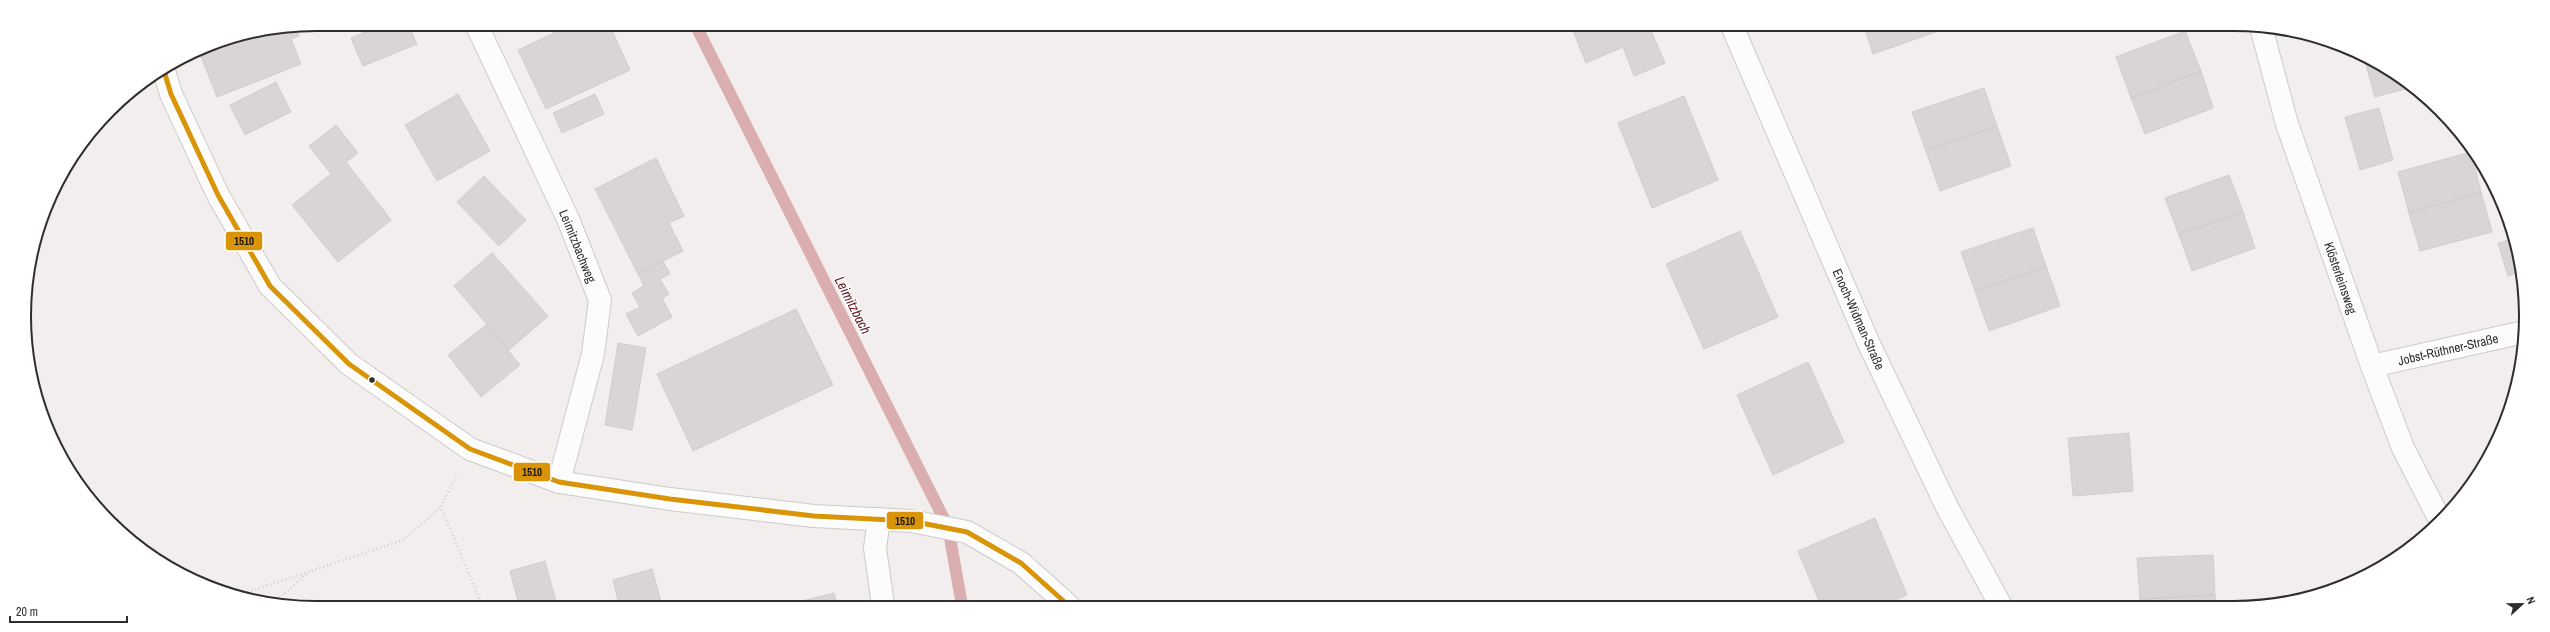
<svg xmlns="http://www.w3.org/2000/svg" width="2550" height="632" viewBox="0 0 2550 632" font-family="'Archivo Narrow',sans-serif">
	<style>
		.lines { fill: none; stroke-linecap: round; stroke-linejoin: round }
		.stream { stroke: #daadae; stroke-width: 12 }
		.building { fill: #d9d5d5; stroke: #d0cdcd }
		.minor-casing { stroke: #cdcac9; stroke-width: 24 }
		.path { stroke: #cfcece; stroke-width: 2.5; stroke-dasharray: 1 3; stroke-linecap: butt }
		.minor { stroke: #fdfcfc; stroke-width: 22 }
		.bus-1-casing { stroke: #fff; stroke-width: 8 }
		.bus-1 { stroke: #d99407; stroke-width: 5 }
		.bus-dot { fill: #302d2d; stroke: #fff; stroke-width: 1.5 }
		.labels { text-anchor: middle; stroke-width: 3; stroke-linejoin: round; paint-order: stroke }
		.street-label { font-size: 13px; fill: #302d2d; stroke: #fff }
		.water-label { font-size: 14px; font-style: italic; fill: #621721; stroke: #fff }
		.rim { fill: none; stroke: #302d2d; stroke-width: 2 }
		.line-badge { stroke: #fff; stroke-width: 1.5 }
		.pale-badge-label { font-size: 11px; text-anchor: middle; font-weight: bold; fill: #111 }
	</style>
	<rect width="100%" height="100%" fill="#f3eeee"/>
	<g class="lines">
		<path class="stream" d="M695 24 948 527 962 605"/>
	</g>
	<path class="building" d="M384 24H408L417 44 363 66 351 38Z
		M573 24H609L630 70 546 109 518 50Z
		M296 26 299 36 291 39 301 64 217 97 199 51 259 30Z
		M1571 26H1649L1665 63 1634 76 1623 47 1586 63Z
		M1864 26H1944V29L1873 54Z
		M2185 31 2201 71 2131 98 2116 57Z
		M2367 57 2380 63 2413 87 2375 97 2364 58Z
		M2201 71 2213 108 2145 134 2131 98Z
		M276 82 291 112 245 135 230 105Z
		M1984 88 1997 126 1926 151 1912 112Z
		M458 94 490 151 437 181 405 125Z
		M595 94 604 114 562 133 553 113Z
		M1684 96 1718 180 1652 208 1618 123Z
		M2379 108 2393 160 2360 170 2345 117Z
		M336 125 358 153 346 162 391 220 338 262 292 205 331 174 309 146Z
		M1997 126 2011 166 1940 191 1926 151Z
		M2471 152 2481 192 2409 213 2398 172Z
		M656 158 684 216 669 223 683 251 638 274 595 189Z
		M2229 175 2243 212 2179 235 2165 198Z
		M484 176 526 220 499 246 457 202Z
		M2481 192 2492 232 2420 251 2409 213Z
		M2243 212 2255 248 2192 271 2179 235Z
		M2033 228 2046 266 1975 291 1961 252Z
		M1740 231 1778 317 1704 349 1666 264Z
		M2515 238 2521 271 2508 276 2498 243Z
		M492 253 548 316 509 350 454 286Z
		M663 261 670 274 660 279 669 294 662 298 672 317 638 336 626 314 640 307 632 293 644 286 638 274Z
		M2046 266 2060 306 1989 331 1975 291Z
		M796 309 833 385 693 451 657 374Z
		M487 324 520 365 481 397 448 355Z
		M618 343 646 348 632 430 605 425Z
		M1808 362 1844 442 1773 475 1737 395Z
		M2129 433 2133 491 2073 496 2068 438Z
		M1875 518 1907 595 1882 606H1821L1798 551Z
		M2213 555 2215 595 2140 599 2137 558Z
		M545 561 557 605H519L510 571Z
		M652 569 662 605H619L613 580Z
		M834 593 837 605H785Z
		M2215 595 2216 606H2140V599Z"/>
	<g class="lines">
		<defs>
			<path id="minor" d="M476 24 568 219 600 300 593 354 559 482
				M1732 26 1869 344 1947 507 2001 606
				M2261 27 2287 124 2372 366 2403 448 2441 522
				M164 71 171 94 218 195 270 286 349 364 470 449 559 482 670 499 814 516 911 521 967 532 1021 563 1068 605
				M2372 366 2524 332
				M879 519 875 548 883 605"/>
		</defs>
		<use href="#minor" class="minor-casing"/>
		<path class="path" d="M456 477 441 507 482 605
			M236 596 403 540 441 507
			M273 604 307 573"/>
		<use href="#minor" class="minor"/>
		<defs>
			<path id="bus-1" d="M164 71 171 94 218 195 270 286 349 364 470 449 559 482 670 499 814 516 911 521 967 532 1021 563 1068 605"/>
		</defs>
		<use href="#bus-1" class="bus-1-casing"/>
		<use href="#bus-1" class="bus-1"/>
	</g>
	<circle class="bus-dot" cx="372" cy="380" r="3.5"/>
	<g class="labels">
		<g class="street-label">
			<text transform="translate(578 246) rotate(68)" y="5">Leimitzbachweg</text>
			<text transform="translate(2341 278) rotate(71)" y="5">Klösterleinsweg</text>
			<text transform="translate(1859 319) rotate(66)" y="5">Enoch-Widman-Straße</text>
			<text transform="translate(2448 349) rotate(-13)" y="5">Jobst-Rüthner-Straße</text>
		</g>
		<g class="water-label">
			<text transform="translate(853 305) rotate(63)" y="5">Leimitzbach</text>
		</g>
	</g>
	<path d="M0 0H2550V632H0ZM316 31H2234A285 285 0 0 1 2519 316V316A285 285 0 0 1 2234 601H316A285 285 0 0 1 31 316V316A285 285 0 0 1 316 31Z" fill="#fff" fill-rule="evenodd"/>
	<path class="rim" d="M316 31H2234A285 285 0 0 1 2519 316V316A285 285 0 0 1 2234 601H316A285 285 0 0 1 31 316V316A285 285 0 0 1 316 31Z"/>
	<g class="line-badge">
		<rect x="225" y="231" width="38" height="20" rx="4" fill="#d99407"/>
		<rect x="513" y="462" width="38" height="20" rx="4" fill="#d99407"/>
		<rect x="886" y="511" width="38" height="19" rx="4" fill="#d99407"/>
	</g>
	<g class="pale-badge-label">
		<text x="244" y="245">1510</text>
		<text x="532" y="476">1510</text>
		<text x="905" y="525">1510</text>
	</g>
	<g transform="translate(2522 604) rotate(68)" stroke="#ffffff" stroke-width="3" paint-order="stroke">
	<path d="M0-3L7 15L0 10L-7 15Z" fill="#302d2d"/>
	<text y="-6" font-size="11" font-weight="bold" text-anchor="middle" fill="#302d2d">N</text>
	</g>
	<path d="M10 616v6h117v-6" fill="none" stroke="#302d2d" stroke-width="2"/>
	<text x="16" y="616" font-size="12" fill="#302d2d" stroke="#ffffff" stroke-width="3" paint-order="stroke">20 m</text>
</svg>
